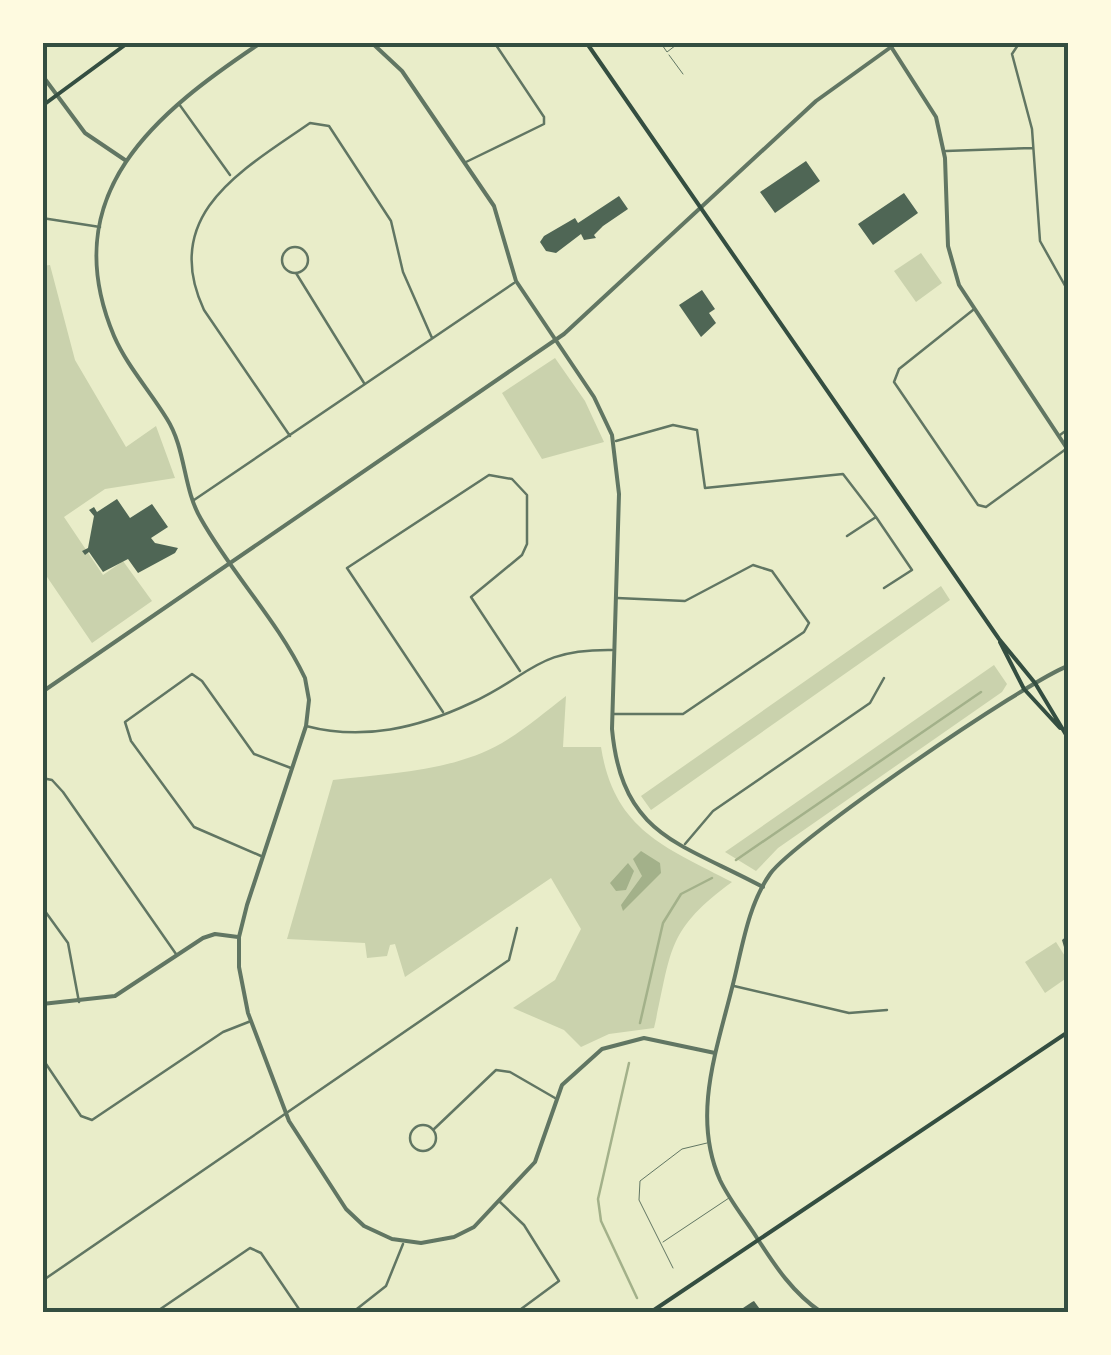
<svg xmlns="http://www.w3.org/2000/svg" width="1111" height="1355" viewBox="0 0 1111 1355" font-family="'Public Sans',sans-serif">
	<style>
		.green { fill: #cad2ad }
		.water { fill: #a3b18a }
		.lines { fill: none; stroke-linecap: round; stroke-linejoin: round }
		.stream { stroke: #a3b18a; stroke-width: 2.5 }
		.building { fill: #4f6655 }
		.service { stroke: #617663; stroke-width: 1 }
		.minor { stroke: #617663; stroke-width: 2.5 }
		.tertiary { stroke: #617663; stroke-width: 4 }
		.secondary { stroke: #344e41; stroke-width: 4 }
		.neatline { fill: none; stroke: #344e41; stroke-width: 4 }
	</style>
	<rect width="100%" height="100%" fill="#e9edc9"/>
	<path class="green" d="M921 253 942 283 916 302 894 271Z
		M50 265 75 360 126 447 156 426 175 478 105 489 64 517 103 575 123 561 152 601 92 643 43 571 42 266Z
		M555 358 585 401 604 442 542 459 502 393Z
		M941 586 950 600 651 810 641 796Z
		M994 665 1007 684 1002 692 778 848 756 871 725 852Z
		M566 696 563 747H601C614 830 665 847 732 882 665 931 672 951 654 1028L609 1034 581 1047 564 1030 513 1008 555 980 581 929 551 878 405 977 395 944 390 945 387 956 367 958 365 943 287 939 333 780C389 773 451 772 502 743 524 730 545 712 566 696Z
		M1056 942 1068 961V977L1045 993 1025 962Z"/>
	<path class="water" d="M641 851 660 863 661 873 623 911 621 905 642 876 633 859Z
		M628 863 634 871 626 890 616 891 610 883Z"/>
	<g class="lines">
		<path class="stream" d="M736 860 981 692
			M640 1023 663 923 681 894 712 878
			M629 1063 598 1199 601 1221 637 1298"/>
	</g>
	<path class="building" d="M806 161 820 181 775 213 760 192Z
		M904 193 918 213 873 245 858 224Z
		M619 196 628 209 603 226 594 235 596 238 584 240 581 234 556 253 546 251 540 242 544 236 575 218 578 223Z
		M702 290 715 309 709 313 716 323 701 337 679 305Z
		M117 499 130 518 152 504 168 527 151 538 155 543 178 548 175 553 138 573 128 559 103 572 89 552 85 555 82 551 88 548 94 516 89 510 94 507 97 512Z
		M1068 935V961L1062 940Z
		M754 1301 762 1312H737L752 1302Z"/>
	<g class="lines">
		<path class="service" d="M660 42 667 52 680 42
			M669 55 683 74
			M663 1242 729 1198
			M673 1268 639 1200 640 1181 682 1149 707 1143"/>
		<path class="minor" d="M1020 42 1012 54 1032 129 1040 241 1068 291
			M179 104 230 175
			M946 151 1033 148
			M466 162 544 124V117L494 42
			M42 218 100 227
			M282 260a13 13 0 1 1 26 0a13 13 0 1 1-26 0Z
			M296 273 364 383
			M973 310 899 369 894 382 978 505 986 507 1066 449
			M1060 435 1068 429
			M290 436 204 310C159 214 244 169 310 123L329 126 391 221 403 272 432 338
			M616 441 673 425 697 430 705 488 843 474 876 517 847 536
			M194 500 514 283
			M876 517 912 570 884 588
			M443 712 347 568 489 475 512 479 527 495V544L522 555 471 597 520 671
			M614 714H683L804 632 809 623 772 571 753 565 685 601 617 598
			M306 726C363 741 418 728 471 703 532 675 535 649 612 650
			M42 778 52 780 63 792 176 954
			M685 844 713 811 870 703 884 678
			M261 856 194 827 131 741 125 722 192 674 202 681 254 754 291 768
			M42 907 68 943 79 1002
			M734 986 849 1013 887 1010
			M42 1058 81 1116 92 1120 223 1032 251 1021
			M410 1138a13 13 0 1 1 26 0a13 13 0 1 1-26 0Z
			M433 1130 496 1070 510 1072 555 1098
			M500 1202 524 1225 559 1281 517 1312
			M42 1281 509 960 517 928
			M156 1312 250 1248 261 1253 301 1312
			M353 1312 386 1286 403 1244"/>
		<path class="tertiary" d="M262 42C157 112 54 193 114 336 127 366 150 391 167 419 186 449 183 489 201 519 232 574 278 621 305 678L309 700 306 726 247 905 239 937V967L248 1013 289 1121 346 1209 364 1226 392 1239 421 1243 454 1237 474 1227 535 1162 562 1085 602 1049 644 1038 715 1053
			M371 42 402 71 494 206 516 281 594 397 612 435 619 494 612 729C622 836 679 842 763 887
			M888 42 936 117 945 158 948 246 959 285 1068 450
			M42 75 85 133 125 160
			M42 692 564 334 816 101 898 42
			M42 1004 115 996 203 938 215 934 238 937
			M821 1312C793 1293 775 1266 757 1238 745 1219 730 1201 720 1180 692 1117 716 1052 732 988 742 950 747 907 770 874 794 840 1027 681 1068 666"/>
		<path class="secondary" d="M586 42 999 639 1035 683 1068 738
			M42 106 129 42
			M1000 642 1024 689 1060 728
			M651 1312 1068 1032"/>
	</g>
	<rect width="1111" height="1355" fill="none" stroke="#fefae0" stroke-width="90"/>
	<rect x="45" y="45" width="1021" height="1265" class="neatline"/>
</svg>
